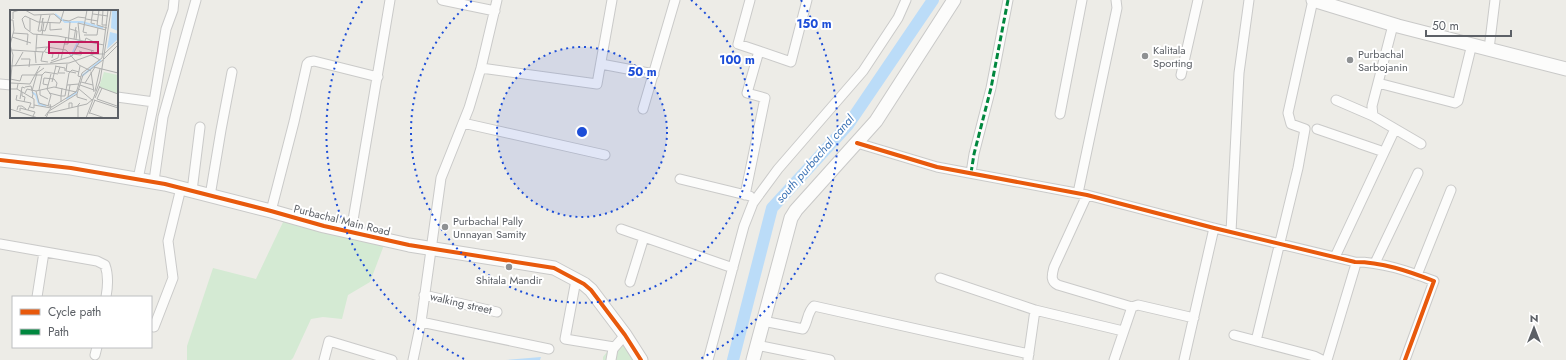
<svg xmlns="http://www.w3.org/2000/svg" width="1566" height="360" viewBox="0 0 1566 360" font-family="Jost,sans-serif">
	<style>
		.green { fill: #d4ead3 }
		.water { fill: #bbdcf8 }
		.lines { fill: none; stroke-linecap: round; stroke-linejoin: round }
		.canal { stroke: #bbdcf8; stroke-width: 12 }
		.street-casing { stroke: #cacac9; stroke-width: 11 }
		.secondary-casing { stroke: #c9c9c8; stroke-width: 15 }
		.street { stroke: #fcfcfb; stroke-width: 9 }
		.secondary { stroke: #fcfcfb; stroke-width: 13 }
		.quiet { stroke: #00873e; stroke-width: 3; stroke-dasharray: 6 3; stroke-linecap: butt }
		.cycleway-casing { stroke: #fff; stroke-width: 6 }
		.cycleway { stroke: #e8590c; stroke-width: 4 }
		.ring { fill: none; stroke: #1d4ed8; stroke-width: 2; stroke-dasharray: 2 4 }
		.poi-dot { fill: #8f9193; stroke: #fff; stroke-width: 1.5 }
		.labels { text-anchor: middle; stroke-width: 4; stroke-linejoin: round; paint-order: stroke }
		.poi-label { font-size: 11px; fill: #5c6066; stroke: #fff; text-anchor: start }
		.street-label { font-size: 11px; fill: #5c6066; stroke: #fff }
		.water-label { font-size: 12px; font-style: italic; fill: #3d74b6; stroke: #fff }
		.inset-river { fill: none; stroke: #bbdcf8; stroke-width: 2 }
		.inset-road { fill: none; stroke: #afb0af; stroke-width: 1 }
		.view { fill: #c2185b; fill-opacity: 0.15; stroke: #c2185b; stroke-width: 2 }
		.inset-edge { fill: none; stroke: #5c6066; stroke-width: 2 }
		.centre { fill: #1d4ed8; stroke: #fff; stroke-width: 2 }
		.ring-label { font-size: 12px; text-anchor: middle; font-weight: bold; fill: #1d4ed8; stroke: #fff; stroke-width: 4; stroke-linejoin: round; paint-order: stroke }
	</style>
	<rect width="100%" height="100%" fill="#edece7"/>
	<path class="green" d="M284 220 384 245 370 282 348 295 342 319 323 317 311 319 293 358 291 360H187V346L213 268 256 279Z
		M622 337 639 360H603V357L613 344Z"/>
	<path class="water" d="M541 357 540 360H506Z"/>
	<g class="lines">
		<path class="canal" d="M733 360 772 208 848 125 933 0"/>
		<defs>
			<path id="street" d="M442 0 495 11
				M750 0 738 44 759 51
				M1393 25 1372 106 1373 116 1421 144
				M1489 49 1495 0
				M601 64 654 74
				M481 68 597 84 612 0
				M1181 75 1198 0
				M1378 83 1455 103 1458 101 1472 44
				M0 84 11 85
				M117 97 154 102
				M1336 100 1373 116
				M643 109 675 0
				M1060 114 1082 0
				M463 123 605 155
				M1317 129 1384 152
				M857 143 937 167 1087 195 1214 228 1355 262C1382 262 1408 271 1434 281L1405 360
				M971 173 974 154 991 88 1008 0
				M138 179 154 102 166 29 173 10 174 0
				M680 179 750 196
				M154 181 163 117 196 0
				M192 191 200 127
				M1078 193 1117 8 1116 0
				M745 195 765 98 747 93 759 51 791 62 807 0
				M1087 195 1054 267C1052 275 1050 281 1058 285L1132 307
				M210 196 221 130 232 72
				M271 211 294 122 307 64 309 62 314 61 378 77
				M621 229 733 268
				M351 232 390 0
				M1231 232 1239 73 1249 0
				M0 244 97 261 105 265C109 276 108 286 106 297
				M1335 257 1395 129
				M1375 263 1418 173
				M1417 275 1451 190
				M940 278 1035 310 1028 359
				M576 280 565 339 614 347
				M630 282 644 237
				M424 295 497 312
				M37 297 44 252
				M1035 310 1123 331
				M763 321 803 329C808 322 807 312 814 306L1029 354
				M421 322 549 349
				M154 327 173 278 168 241 181 188
				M1234 335 1314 356 1322 360
				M1256 341 1298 168 1305 129 1291 124 1288 113 1313 0
				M756 345 830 360
				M95 355 97 347
				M324 360 329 341 392 360
				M413 360 421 322 441 178 469 108 481 68 497 0
				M611 360 613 349 625 335
				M708 360 744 226 753 203 778 169 863 71 898 18 906 0
				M1114 360 1132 307 1138 305 1194 318
				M1184 360 1214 228
				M1327 360 1355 267V262"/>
			<path id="secondary" d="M1313 0 1398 26 1566 69
				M0 160 71 168 165 184 271 211 324 226 409 245 554 268 584 284 591 290 625 335 641 360
				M753 360 791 218 796 210 876 121 954 0"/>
		</defs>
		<use href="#street" class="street-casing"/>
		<use href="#secondary" class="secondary-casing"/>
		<use href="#street" class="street"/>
		<use href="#secondary" class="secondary"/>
		<path class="quiet" d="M971 173 974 154 991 88 1008 0"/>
		<defs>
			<path id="cycleway" d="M857 143 937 167 1087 195 1214 228 1355 262C1382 262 1408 271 1434 281L1405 360
				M0 160 71 168 165 184 271 211 324 226 409 245 554 268 584 284 591 290 625 335 641 360"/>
		</defs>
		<use href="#cycleway" class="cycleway-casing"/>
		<use href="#cycleway" class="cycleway"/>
	</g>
	<circle cx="582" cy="132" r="85" fill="#1d4ed8" fill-opacity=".12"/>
	<g class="ring">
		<circle cx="582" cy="132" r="85"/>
		<path d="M691 0A171 171 0 1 1 473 0"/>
		<path d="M464 359A256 256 0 0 1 363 0M801 0A256 256 0 0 1 700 359"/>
	</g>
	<g class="poi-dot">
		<circle cx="1145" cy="56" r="4"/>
		<circle cx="1350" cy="60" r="4"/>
		<circle cx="445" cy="227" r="4"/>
		<circle cx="509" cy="267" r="4"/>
	</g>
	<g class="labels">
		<g class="poi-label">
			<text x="1153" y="54">Kalitala<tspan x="1153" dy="13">Sporting</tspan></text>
			<text x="1358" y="58">Purbachal<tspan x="1358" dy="13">Sarbojanin</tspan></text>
			<text x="453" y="225">Purbachal Pally<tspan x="453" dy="13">Unnayan Samity</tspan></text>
			<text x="509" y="284" text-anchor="middle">Shitala Mandir</text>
		</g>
		<g class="street-label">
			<text transform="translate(342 220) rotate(14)" y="4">Purbachal Main Road</text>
			<text transform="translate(461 303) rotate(13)" y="4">walking street</text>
		</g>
		<g class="water-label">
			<text transform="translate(815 159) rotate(-49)" y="4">south purbachal canal</text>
		</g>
	</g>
	<g transform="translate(10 10)">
		<rect width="108" height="108" fill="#edece7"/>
		<path d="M94 62 108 65V84L89 77Z" fill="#d4ead3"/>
		<path d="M102 0H108V21L101 18ZM100 22 108 24V29L97 39Z" fill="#bbdcf8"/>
		<path class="inset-river" d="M45 4 55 12H72L93 18M61 46 69 30M72 66 91 50M22 82 26 85 29 94 36 96M56 89 67 82"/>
		<path class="inset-road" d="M15 0 24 5 44 4 52 11M83 0 81 13 85 14M89 0 87 15 97 18M93 0 92 15H97M83 4 98 6M31 5 28 21H31L33 8 32 12M3 9V2L10 0M12 9 15 18 23 24 48 26 94 35M12 9 15 6 28 12 50 13 54 0M76 9 88 11M0 10H3L4 20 0 35 3 45 0 77M53 10 59 11 68 7 76 8M40 12V20L52 19M60 19 67 21 66 29M31 20 35 21 40 5M20 21V8M3 23 18 24 17 35M77 23 73 22 77 0M32 25 34 12M74 25H87L88 18M2 27 21 33M64 29 66 17M75 31 76 28 86 33M54 34H58L60 12M66 36 84 41M26 38 27 24M2 40 34 42 37 37 56 40 69 55 81 61M82 40 81 45 90 50M25 41 26 53M26 41V38L37 37M33 42 31 51 38 52M35 42 43 44 42 48M95 43 108 31M62 44 71 45 72 42 69 41M11 49H20L19 57M51 49 56 27M94 49 108 35M41 51 48 48 49 43H52M40 53 62 46 70 31 68 13 96 20M57 54 56 61 66 63M0 56 59 53 84 44H95M5 56 13 42M45 56 55 58V61M70 56 68 66 71 67M50 57 48 63H55M84 57 108 63M81 62 84 82M0 69 10 71 12 65H32M42 72 46 56M71 72 83 75M1 73 20 74 30 56M75 73 85 57M38 75 33 74 34 68 44 69 47 73 46 77M57 75 69 74M70 75 84 80M15 77 21 76 23 84 22 88M89 77 108 84M0 79H7L8 74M7 79 24 89V98L20 97M69 79 82 90M29 80 32 65 35 62 48 64M30 80V85L38 89M22 81 27 63 34 58M85 81 90 59M12 82V86L15 87 14 92M66 82 44 77 26 81 29 93 42 97 66 82V81H67V80L72 63 92 48 98 0M15 83 17 79 26 81M39 83 51 86 52 78M67 84V87L77 90M7 85 6 90 21 93 18 100M58 87 60 75M85 88 90 76M10 89 12 77 15 78M87 89 107 96M87 89 92 78M84 90 108 98M51 92V86H55L59 63 62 60 69 62M24 95 41 98M38 96 41 85 37 79 41 64M59 98V93H62V98M0 99 28 108M7 100 8 96H12L16 99M10 101V98L25 102 23 106M39 103 77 94 83 89M80 103 95 108M79 104 85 90M35 106 41 98 40 94M36 108 39 101 67 84 73 65 93 50M68 108V95L70 93M76 108 90 71 101 0"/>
		<path class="view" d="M39 32H88V43H39Z"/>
		<rect width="108" height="108" class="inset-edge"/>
	</g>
	<circle cx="582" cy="132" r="6" class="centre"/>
	<g class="ring-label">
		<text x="814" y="28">150 m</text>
		<text x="737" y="64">100 m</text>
		<text x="642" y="76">50 m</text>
	</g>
	<rect x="12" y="296" width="140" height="52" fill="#ffffff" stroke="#bebfc2"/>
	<rect x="20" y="309" width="20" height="6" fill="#e8590c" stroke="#bebfc2"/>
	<text x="48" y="316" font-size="12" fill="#5c6066">Cycle path</text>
	<rect x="20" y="329" width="20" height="6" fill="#00873e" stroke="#bebfc2"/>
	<text x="48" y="336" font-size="12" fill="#5c6066">Path</text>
	<g transform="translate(1534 328)" stroke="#ffffff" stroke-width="3" paint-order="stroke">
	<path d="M0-3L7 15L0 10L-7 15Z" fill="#5c6066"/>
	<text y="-6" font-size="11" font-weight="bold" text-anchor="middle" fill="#5c6066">N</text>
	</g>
	<path d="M1426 30v6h85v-6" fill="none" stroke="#5c6066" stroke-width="2"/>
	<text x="1432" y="30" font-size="12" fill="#5c6066" stroke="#ffffff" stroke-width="3" paint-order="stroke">50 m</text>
</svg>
